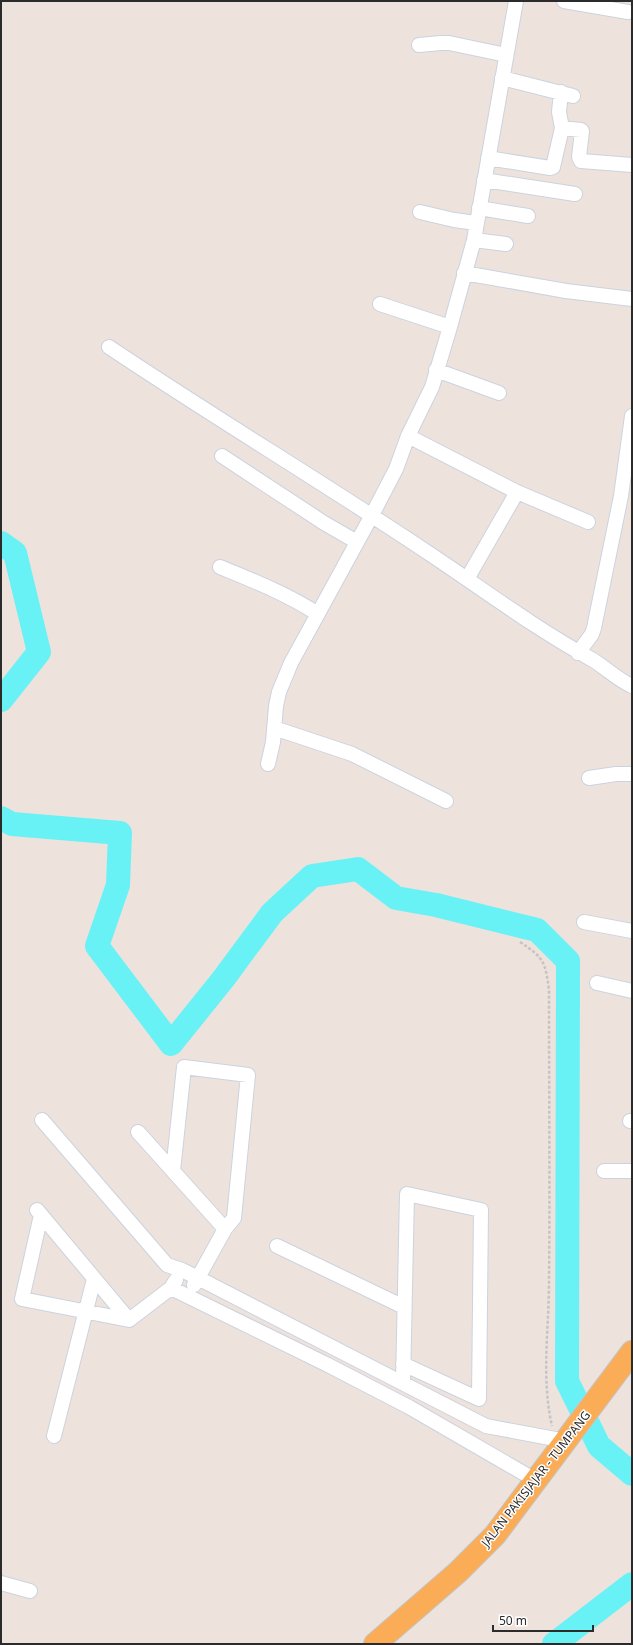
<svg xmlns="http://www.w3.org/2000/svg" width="633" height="1645" viewBox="0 0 633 1645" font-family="'Noto Sans',sans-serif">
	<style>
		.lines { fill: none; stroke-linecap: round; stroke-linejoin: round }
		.river { stroke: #69f2f6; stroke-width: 24 }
		.street-casing { stroke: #cbd3de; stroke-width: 16 }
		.primary-casing { stroke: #c4c4c4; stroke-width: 24 }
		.path { stroke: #c4c4c4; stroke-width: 2.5; stroke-dasharray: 3 2; stroke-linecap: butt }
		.street { stroke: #fff; stroke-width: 14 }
		.primary { stroke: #faad56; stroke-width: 22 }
		.labels { text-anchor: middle; stroke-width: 3; stroke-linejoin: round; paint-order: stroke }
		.street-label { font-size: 12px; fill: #2b2b2b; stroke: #fff }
	</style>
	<rect width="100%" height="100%" fill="#eee2dd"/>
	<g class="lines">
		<path class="river" d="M1 543 15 553 39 652 1 700
			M1 818 12 824 120 833 118 885 97 946 171 1044 224 978 272 913 312 876 358 869 396 898 436 905 537 930 568 961 567 1381 599 1446 632 1474
			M554 1644 632 1584"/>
		<defs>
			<path id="street" d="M564 1 628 12
				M419 45 441 43H449L506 55
				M502 78 573 96
				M562 128 581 130 582 131 579 157 581 161 632 165
				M488 158 550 168 553 167 562 128 559 112 561 92
				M484 180 575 194
				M479 208 528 216
				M420 212 454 220 476 223
				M474 240 506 244
				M464 273 566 291 632 299
				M380 304 450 327
				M109 347C215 418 324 483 430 554 484 590 536 629 593 660 606 668 618 680 632 686
				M436 370 499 393
				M408 436 517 492 588 522
				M222 456 324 523 357 542
				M220 567C254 581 287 594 318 614
				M467 579 517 492
				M578 653 592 634 594 628 621 496 632 416
				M274 728 352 754 446 801
				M268 764 273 742 276 706 279 692 291 663 372 515 396 469 408 436 432 387 450 327 474 240 516 1
				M589 778 616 774H632
				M584 922 632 931
				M597 983 632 991
				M42 1120 167 1265 182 1270 198 1278 486 1426 566 1441
				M630 1121H632
				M138 1132 225 1229
				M173 1171 184 1067 248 1075 234 1218 225 1229 194 1285
				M604 1171H632
				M37 1210 129 1320
				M41 1215 22 1299 129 1320 171 1288 176 1280
				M277 1246 404 1307
				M171 1288 328 1365 409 1407 537 1481
				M403 1383C404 1320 406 1257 407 1194L481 1210 479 1399 403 1364
				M54 1436 94 1279
				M1 1583 30 1591"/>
			<path id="primary" d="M375 1644 458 1572 495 1535 632 1352"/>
		</defs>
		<use href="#street" class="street-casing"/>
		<use href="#primary" class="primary-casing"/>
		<path class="path" d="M520 942C544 958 545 961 549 990 549 1087 550 1184 549 1281 549 1329 541 1378 552 1426"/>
		<use href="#street" class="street"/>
		<use href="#primary" class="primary"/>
	</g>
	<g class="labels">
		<g class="street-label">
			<text transform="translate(536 1479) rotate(-52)" y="4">JALAN PAKISJAJAR - TUMPANG</text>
		</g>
	</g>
	<rect width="633" height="1645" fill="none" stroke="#2b2b2b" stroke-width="4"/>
	<path d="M493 1625v6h100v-6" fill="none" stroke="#2b2b2b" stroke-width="2"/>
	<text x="499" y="1625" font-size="12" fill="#2b2b2b" stroke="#ffffff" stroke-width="3" paint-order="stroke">50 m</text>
</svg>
